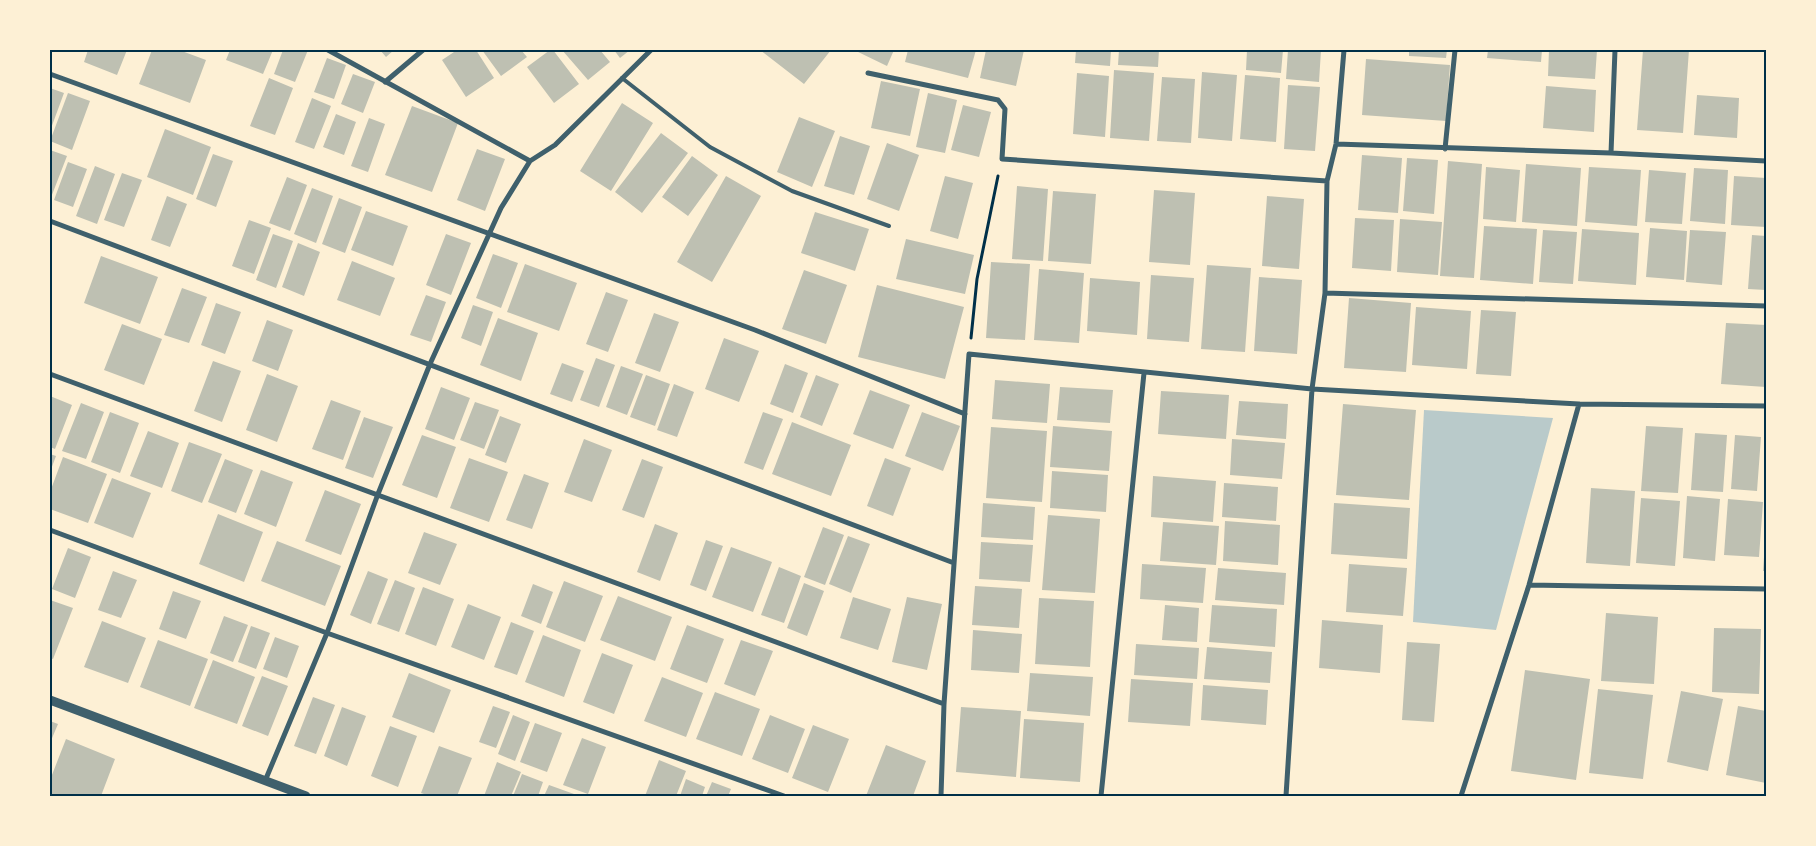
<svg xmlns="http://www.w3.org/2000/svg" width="1816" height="846" viewBox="0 0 1816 846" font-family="Signika,sans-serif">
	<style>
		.green { fill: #b9caca }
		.building { fill: #bec0b2 }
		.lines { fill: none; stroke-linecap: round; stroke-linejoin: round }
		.path { stroke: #003049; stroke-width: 3 }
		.service { stroke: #3f606c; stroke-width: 4 }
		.minor { stroke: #3f606c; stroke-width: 5 }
		.tertiary { stroke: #3f606c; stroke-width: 9 }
		.neatline { fill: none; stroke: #003049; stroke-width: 2 }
	</style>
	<rect width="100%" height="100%" fill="#fdf0d5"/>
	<path class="green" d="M1424 410 1553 418 1496 630 1413 622Z"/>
	<path class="building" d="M88 50H127L117 75 84 62Z
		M152 50H179L206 60 190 103 139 84Z
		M230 50H273L263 74 226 60Z
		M283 50H308L295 82 274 74Z
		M380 50H394L386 57Z
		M457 50H476L494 78 466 97 442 60Z
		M482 50H521L527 57 501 76Z
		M550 50H553L579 84 554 103 527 67Z
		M562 50H600L610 62 588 80Z
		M614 50H630L620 58Z
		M760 50H831L804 84Z
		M854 50H894L887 66Z
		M908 50H976L968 78 905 62Z
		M986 50H1024L1016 86 980 78Z
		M1076 50H1111L1110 66 1075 63Z
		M1119 50H1159L1158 67 1118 65Z
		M1247 50H1283L1281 73 1246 70Z
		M1288 50H1321L1319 82 1286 79Z
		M1409 50H1447L1446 58 1409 56Z
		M1488 50H1542L1541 62 1487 58Z
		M1549 50H1597L1595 79 1548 76Z
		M1643 50H1689L1683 133 1637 130Z
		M327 58 346 65 334 99 314 92Z
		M1366 59 1450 65 1446 121 1362 115Z
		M1114 70 1154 73 1149 141 1110 138Z
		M1202 72 1237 75 1232 141 1198 138Z
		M1077 73 1109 76 1105 137 1073 134Z
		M353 74 375 82 363 113 341 104Z
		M1245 75 1280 78 1276 142 1240 139Z
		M1162 77 1195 79 1191 143 1157 141Z
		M269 78 293 88 275 135 250 126Z
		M881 81 920 89 910 136 871 128Z
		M1288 85 1320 87 1315 151 1284 149Z
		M1546 86 1596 90 1594 132 1543 128Z
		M50 88 64 93 50 131Z
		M68 93 90 101 72 150 50 141Z
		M928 93 957 100 945 153 916 147Z
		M1697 95 1739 98 1737 138 1694 135Z
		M312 98 331 106 314 149 295 142Z
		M622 103 653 123 611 191 580 171Z
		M963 105 991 112 979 157 951 150Z
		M412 106 458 123 432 192 385 175Z
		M336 114 356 122 344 155 323 147Z
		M799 117 835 131 812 187 777 172Z
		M369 118 385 124 368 172 351 166Z
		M165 129 211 147 193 195 147 177Z
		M661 133 688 153 642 213 615 192Z
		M840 136 870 146 854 195 824 186Z
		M887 143 919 155 899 211 867 199Z
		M477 149 505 159 485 211 457 200Z
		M50 150 67 156 50 200Z
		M213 154 233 161 216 207 196 199Z
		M1362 155 1402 158 1398 213 1358 210Z
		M692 156 718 175 688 216 662 197Z
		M1407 158 1438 160 1434 214 1403 211Z
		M1448 161 1482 164 1474 278 1440 276Z
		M68 162 87 169 73 207 54 200Z
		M1526 164 1581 168 1577 226 1522 222Z
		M95 166 115 174 97 224 76 216Z
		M1486 167 1520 170 1516 222 1483 219Z
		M1589 167 1641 170 1637 226 1585 222Z
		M1694 168 1728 170 1725 224 1690 221Z
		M1649 170 1686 173 1682 224 1645 222Z
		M122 173 142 180 124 227 104 220Z
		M726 176 761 196 712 282 677 262Z
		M945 176 973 183 958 239 930 231Z
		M1734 176 1766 178V227L1731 225Z
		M287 177 307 185 290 231 269 223Z
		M1017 186 1048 189 1043 261 1012 259Z
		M312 188 333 196 316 243 294 234Z
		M1154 190 1195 193 1190 265 1149 262Z
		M1053 191 1096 194 1091 264 1048 261Z
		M167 196 187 204 170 247 151 240Z
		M1267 196 1304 199 1299 269 1262 266Z
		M339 198 362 207 345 253 322 244Z
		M366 211 408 226 393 266 351 250Z
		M815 212 869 229 855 271 801 253Z
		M1355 218 1394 220 1391 271 1352 268Z
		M1400 219 1442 222 1438 275 1397 272Z
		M249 220 271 228 254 274 232 266Z
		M1484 226 1537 229 1533 284 1480 280Z
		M1650 228 1687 231 1684 280 1646 277Z
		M1582 229 1639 233 1636 285 1578 281Z
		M1543 230 1577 232 1573 284 1539 282Z
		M1690 230 1726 232 1722 285 1686 282Z
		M273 234 293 241 276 288 256 280Z
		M446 234 471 243 451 295 426 285Z
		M1752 235 1766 236V290L1748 289Z
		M906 239 974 255 965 294 896 279Z
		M298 243 320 252 304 296 282 287Z
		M493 254 518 263 501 308 476 298Z
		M101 256 158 277 140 324 84 303Z
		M352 261 395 278 380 316 337 300Z
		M991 262 1030 264 1025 340 986 338Z
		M525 264 577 283 559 331 507 312Z
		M1207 265 1251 268 1245 352 1201 349Z
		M1039 269 1084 273 1079 343 1034 340Z
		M804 270 847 285 826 344 782 329Z
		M1151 275 1194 278 1189 342 1147 339Z
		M1259 277 1302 280 1297 354 1254 351Z
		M1090 278 1140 282 1137 335 1087 331Z
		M877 285 964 307 945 379 858 357Z
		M182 288 207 297 189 343 164 335Z
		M606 292 628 300 608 352 586 344Z
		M426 295 446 302 431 342 410 335Z
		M1349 298 1411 303 1406 372 1344 368Z
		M216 303 241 312 225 354 201 345Z
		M473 305 493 312 481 346 461 338Z
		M1416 307 1471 311 1467 369 1412 365Z
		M1481 310 1516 312 1511 376 1476 374Z
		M654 313 679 322 660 372 635 363Z
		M498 318 538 333 521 381 480 365Z
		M267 320 293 330 278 371 252 361Z
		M1726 323 1766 325V387L1721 384Z
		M122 324 162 339 144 385 104 370Z
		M724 338 759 351 739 402 705 389Z
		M596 358 615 365 599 407 580 400Z
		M213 361 241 371 222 422 194 411Z
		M562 363 584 371 572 402 550 394Z
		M785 364 808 373 793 413 770 404Z
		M621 366 643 374 627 415 606 407Z
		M267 374 298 386 277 442 246 430Z
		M646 375 670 384 655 426 630 417Z
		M816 375 839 384 822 426 800 417Z
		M995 380 1050 384 1047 423 992 419Z
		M674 384 694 392 677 437 657 430Z
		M441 387 470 398 454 440 425 429Z
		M1060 387 1113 390 1110 423 1057 420Z
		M870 390 910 405 893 449 853 434Z
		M1161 391 1229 395 1226 439 1158 434Z
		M50 396 72 405 55 449 50 447Z
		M331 400 361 411 343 460 312 449Z
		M1239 401 1288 404 1286 439 1236 435Z
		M475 402 499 410 484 449 460 440Z
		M81 403 104 412 86 459 62 451Z
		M1343 404 1416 410 1409 500 1336 495Z
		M110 412 139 423 120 473 91 462Z
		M763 412 783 419 763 470 744 463Z
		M922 412 960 426 943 471 905 456Z
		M500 416 521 424 506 463 485 455Z
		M364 417 393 427 373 478 345 468Z
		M792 422 851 445 831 496 772 474Z
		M1053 426 1112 431 1109 471 1050 467Z
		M1646 426 1683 428 1678 493 1641 491Z
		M991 427 1047 431 1042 502 986 498Z
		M148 431 179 443 162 488 130 476Z
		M1695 433 1727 435 1723 492 1691 490Z
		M422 435 456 447 437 498 402 485Z
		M1735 435 1761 437 1757 491 1731 489Z
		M584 439 612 450 592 502 564 492Z
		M1232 439 1285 443 1282 479 1230 475Z
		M189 442 222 454 202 503 171 491Z
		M50 454 56 456 50 472Z
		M63 457 107 474 88 523 50 509V492Z
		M469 458 508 472 489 522 450 508Z
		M885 458 911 468 893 516 867 506Z
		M225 459 253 470 236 513 208 502Z
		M642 459 663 467 644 518 622 510Z
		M261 470 293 482 276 527 244 514Z
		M1052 471 1108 475 1106 512 1050 508Z
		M524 474 549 483 532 529 506 520Z
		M1153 476 1216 481 1213 522 1151 517Z
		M112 478 151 493 133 538 94 523Z
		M1224 483 1278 487 1276 521 1222 517Z
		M1591 488 1635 491 1630 566 1586 563Z
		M325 490 361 504 341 555 305 541Z
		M1687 496 1720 499 1715 561 1683 558Z
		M1641 498 1680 501 1675 566 1636 563Z
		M1728 499 1763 502 1759 557 1724 555Z
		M983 503 1035 507 1033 540 981 537Z
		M1334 503 1410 508 1407 559 1331 554Z
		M218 514 263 532 244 582 199 564Z
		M1048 515 1100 519 1095 593 1042 590Z
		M1225 521 1280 525 1278 565 1223 561Z
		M1163 522 1219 526 1216 565 1160 561Z
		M655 524 678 533 660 581 637 572Z
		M823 527 844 535 825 585 804 577Z
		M424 532 457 544 440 585 408 573Z
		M848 536 870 544 851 593 829 584Z
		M706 540 723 546 706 591 690 585Z
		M277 541 341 566 325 606 261 581Z
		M981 542 1033 545 1030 582 979 579Z
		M1765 543H1766V571H1763Z
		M731 547 772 562 753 612 712 597Z
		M68 548 91 557 75 598 52 589Z
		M1142 564 1206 568 1203 603 1140 599Z
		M1349 564 1407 568 1403 616 1346 612Z
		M779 567 801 576 784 623 761 615Z
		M1218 568 1286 573 1284 605 1215 600Z
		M113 571 137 580 121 618 98 610Z
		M368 571 388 579 371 624 350 615Z
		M395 580 415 588 399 632 377 624Z
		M564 581 603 596 585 642 546 627Z
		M804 583 824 591 807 636 787 628Z
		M533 584 553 592 541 624 521 616Z
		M975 586 1022 589 1019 628 972 625Z
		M423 587 454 599 436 646 405 634Z
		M173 591 201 601 186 639 159 629Z
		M618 596 672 617 655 661 600 640Z
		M853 597 891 609 878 650 840 638Z
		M907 597 942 604 927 670 892 662Z
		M1039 598 1094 601 1090 667 1035 664Z
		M50 600 73 608 53 659 50 658Z
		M468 604 501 617 484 660 451 647Z
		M1165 605 1199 608 1197 642 1162 640Z
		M1212 605 1277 609 1275 647 1209 642Z
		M1606 613 1658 617 1654 684 1601 681Z
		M224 616 248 625 233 662 210 653Z
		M1322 620 1383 625 1380 673 1319 668Z
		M102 621 146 638 128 683 84 667Z
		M511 622 534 631 517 675 494 667Z
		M687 625 724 639 707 683 670 669Z
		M251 626 270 633 256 669 238 662Z
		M1714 628 1761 629 1759 694 1712 692Z
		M973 630 1022 634 1019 673 971 670Z
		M543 635 581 650 564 697 525 682Z
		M275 637 299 646 287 678 263 669Z
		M158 640 208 659 190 706 140 687Z
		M741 640 773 651 755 696 724 684Z
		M1407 642 1440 644 1434 722 1402 720Z
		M1136 644 1199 648 1197 679 1134 675Z
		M1207 647 1272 652 1270 683 1204 679Z
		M602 653 633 665 614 714 583 702Z
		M213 660 255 677 237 724 194 708Z
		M1525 670 1590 679 1576 780 1511 771Z
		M409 673 451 690 434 733 392 717Z
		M1030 673 1093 677 1090 716 1027 711Z
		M262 676 288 686 268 736 242 726Z
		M662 677 703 693 686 737 644 721Z
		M1131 679 1193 683 1190 726 1128 722Z
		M1203 685 1268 690 1266 725 1201 720Z
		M1598 689 1653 695 1643 779 1589 773Z
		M1681 691 1723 699 1708 771 1667 762Z
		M715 692 760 709 742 756 696 739Z
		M313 697 335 705 316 754 294 746Z
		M493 706 510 712 496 748 479 742Z
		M1738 706 1766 711V783L1726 775Z
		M342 707 366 716 347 766 324 756Z
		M961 707 1021 711 1016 777 956 772Z
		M513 715 530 722 515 761 498 754Z
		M770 715 805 729 788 773 752 759Z
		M1024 719 1084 723 1080 782 1020 778Z
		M50 721 58 724 50 743Z
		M535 723 562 733 547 772 520 762Z
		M813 725 849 739 828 792 792 778Z
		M390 726 417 736 398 787 371 776Z
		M582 738 606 747 588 794 563 785Z
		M66 739 115 759 101 796H50V780Z
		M886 745 926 761 913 796H866Z
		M439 746 472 758 457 796H430L421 793Z
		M659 760 686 771 676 796H645Z
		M497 762 521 772 511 796H484Z
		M522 774 543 782 538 796H513Z
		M686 779 705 787 702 796H680Z
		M712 782 731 789 728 796H706Z
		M549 785 574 794V796H544Z"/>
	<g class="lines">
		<path class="path" d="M971 338 977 279 998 176"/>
		<path class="service" d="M622 78 710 147 792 191 889 226"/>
		<path class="minor" d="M328 50 530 161
			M868 73 998 100 1005 109 1002 159 1327 181
			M50 74 755 330 965 414
			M385 82 423 50
			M1336 144 1611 153 1766 161
			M1445 149 1455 50
			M1611 153 1615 50
			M50 221 954 563
			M1325 293 1766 306
			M50 374 944 704
			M50 530 327 633 784 796
			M1529 585 1766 589
			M265 781 327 633 378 494 430 364 501 208 530 161 555 145 651 50
			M941 796 944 704 969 354 1312 389 1579 404 1766 406
			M1101 796 1144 373
			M1286 796 1312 389 1325 293 1327 181 1336 144 1344 50
			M1461 796 1529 585 1579 404"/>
		<path class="tertiary" d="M50 700 306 796"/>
	</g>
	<rect width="1816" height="846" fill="none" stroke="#fdf0d5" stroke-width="102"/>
	<rect x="51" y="51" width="1714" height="744" class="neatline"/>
</svg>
